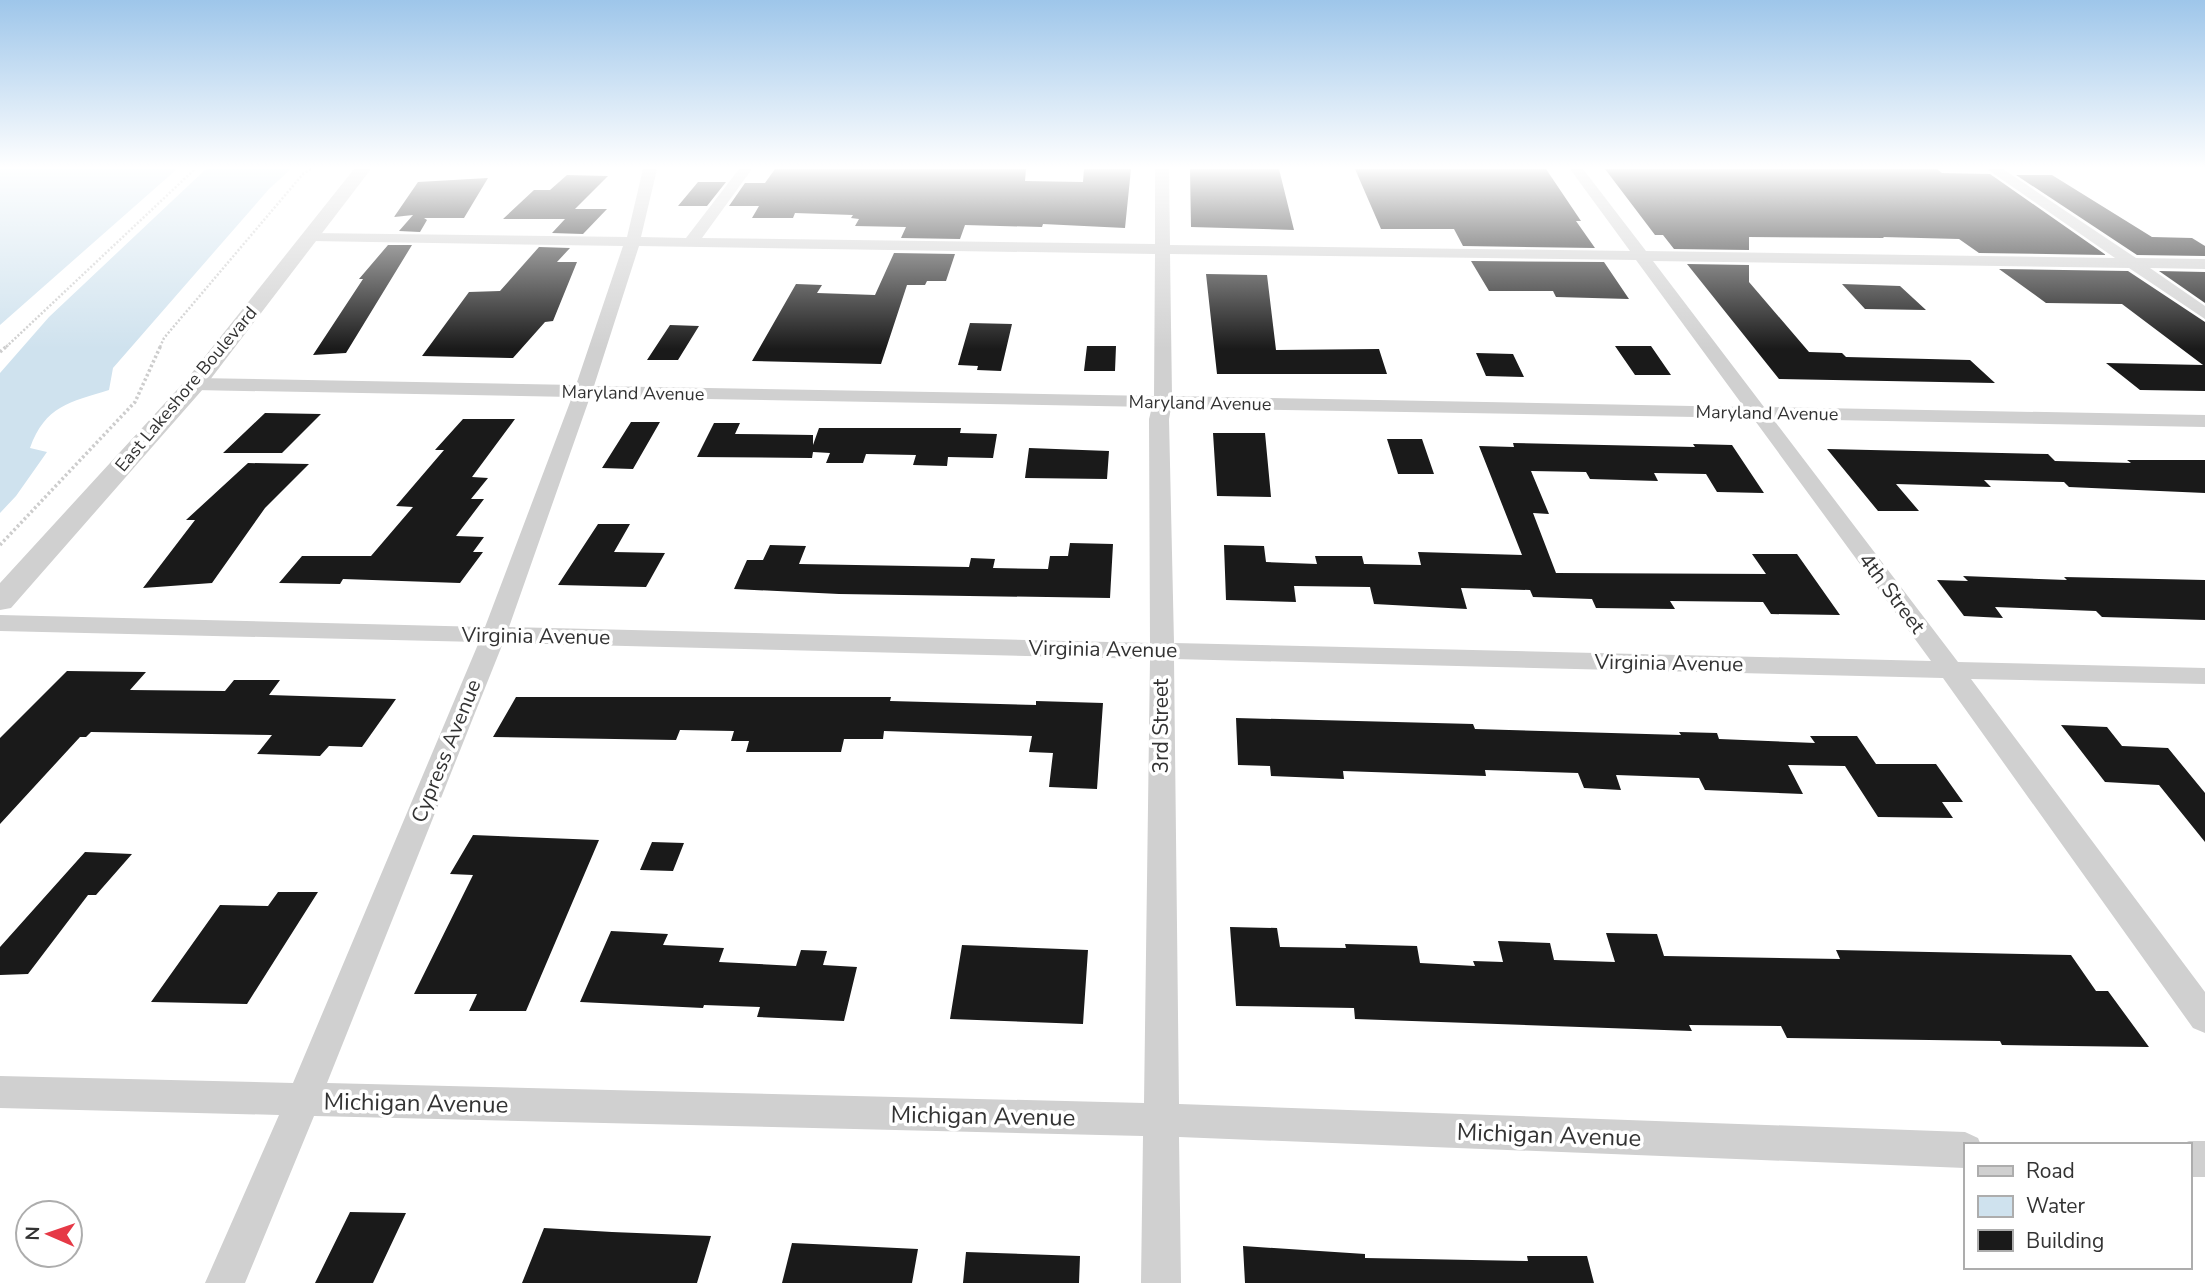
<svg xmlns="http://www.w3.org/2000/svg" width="2205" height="1283" viewBox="0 0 2205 1283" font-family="'Nunito Sans',sans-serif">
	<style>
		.water { fill: #cfe2ee }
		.building { fill: #1a1a1a }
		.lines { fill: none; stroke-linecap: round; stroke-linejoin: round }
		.path-far1 { stroke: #cdcdcd; stroke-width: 2.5; stroke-dasharray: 2 2; stroke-linecap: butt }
		.path { stroke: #cdcdcd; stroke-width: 3.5; stroke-dasharray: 2.5 2.5; stroke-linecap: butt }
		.minor { fill: #d0d0d0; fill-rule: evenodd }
		.tertiary { fill: #d0d0d0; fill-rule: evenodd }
		.labels { text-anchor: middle; stroke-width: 7; stroke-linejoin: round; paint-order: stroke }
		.far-street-label { font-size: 18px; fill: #333; stroke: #fff }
		.street-label { font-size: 21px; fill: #333; stroke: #fff }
		.near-street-label { font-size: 24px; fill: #333; stroke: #fff }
	</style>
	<rect width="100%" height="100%" fill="#fff"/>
	<path class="water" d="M0 169H177L0 325Z
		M206 169H291L269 189 113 368 109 390C70 402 45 406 30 448L47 452 16 496 0 513V373L49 317Z"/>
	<path class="building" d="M775 169H1026L1025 181 1083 182 1084 169H1131L1125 228 1043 224 1042 227 965 225 960 239 901 238 906 227 855 226 859 219 851 218 853 215 795 213 793 218H752L759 206H729L745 183H765Z
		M1190 169H1279L1294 230 1191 227Z
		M1355 169H1546L1581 221H1576L1595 248 1463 246 1454 229H1381Z
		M1605 169H1937L1942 173 1990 174 2106 255 1979 253 1959 239 1883 237 1884 238 1749 237V250L1674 249 1663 235H1655Z
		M567 175 608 176 575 209H607L583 234 552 233 565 219H503L534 190H550Z
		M2016 175H2052L2152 237 2192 238 2205 246V256L2137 255Z
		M488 178 464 218H424L427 220 420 232 399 231 413 215 394 217 418 182Z
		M698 182H726L707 206H678Z
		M388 245H412L346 353 313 355 363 279H359Z
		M539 247 570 248 557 262H577L553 321 545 322 513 358 422 356 469 292 500 291Z
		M894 253 955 254 946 281H927L925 285H907L881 364 752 361 796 284 822 285 817 293 875 295Z
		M1471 261 1604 262 1629 299 1556 297 1553 291H1489Z
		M1687 264 1749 265V282L1809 352 1842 353 1846 357 1970 360 1995 383 1779 379Z
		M1999 269 2128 271 2205 322V391L2140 390 2106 363 2203 365 2122 304 2046 303Z
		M2159 271 2205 272V303Z
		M1206 274 1267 275 1276 350 1379 349 1387 374H1217Z
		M1842 284 1900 286 1926 310 1865 309Z
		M970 323 1012 324 1001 371 977 370 978 366 958 365Z
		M670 325 699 326 678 360H647Z
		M1087 346H1116L1115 371H1084Z
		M1615 346H1651L1671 375H1635Z
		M1476 353 1513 354 1524 377 1486 376Z
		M265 413 321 414 282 453H223Z
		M463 419H515L472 477 488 478 471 499H484L456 536 484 537 473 552H483L460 583 343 579 340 584 279 583 302 556H371L413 507 396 506 444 450H435Z
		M631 422H660L633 469 602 468Z
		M714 423H740L735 434 813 435V445L819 428H961L960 433 997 434 993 458 948 457 947 466 913 465 916 455 866 454 863 463H826L830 453 813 452 812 458 697 457Z
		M1213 433H1265L1271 497 1217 496Z
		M1387 439H1422L1434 474H1398Z
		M1513 443 1695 447 1693 444 1732 445 1764 493 1717 492 1706 474 1654 473 1658 481 1590 479 1586 472 1531 471 1549 514 1533 513 1556 573 1766 574 1752 554H1797L1840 615 1771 614 1763 602 1670 601 1675 609 1596 608 1592 599 1533 597 1530 590 1461 588 1467 609 1374 604 1370 587 1294 586 1296 602 1226 600 1224 545 1264 546 1266 562 1317 564 1315 556H1362L1364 564 1421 565 1418 552 1522 555 1479 446 1514 447Z
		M1029 448 1109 451 1107 479 1025 478Z
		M1827 449 2048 454 2055 461 2131 463 2127 460H2205V493L2069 487 2064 482 1984 480 1991 487 1896 484 1919 511H1878Z
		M248 463 309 464 265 508 212 583 143 588 195 520H186Z
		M598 524H630L614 552 665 553 646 587 558 585Z
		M1070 543 1113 544 1110 598 839 594 734 589 747 560H763L770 545 806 546 799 564 969 567 971 558 995 559 993 568 1048 569 1050 556H1068Z
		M1963 576 2067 580 2064 577 2205 580V620L2102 617 2096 611 1995 607 2003 618 1964 616 1937 580 1968 581Z
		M67 671 146 672 130 690 225 691 234 680H280L269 695 396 699 362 747 329 746 320 756 257 754 272 735 91 732 86 737H80L0 824V738Z
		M516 697H891L890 701 1036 705V701L1103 703 1097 789 1049 787 1053 753 1029 752 1032 736 884 731 883 739H844L841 752H746L749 741H731L734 731 680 730 676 740 493 737Z
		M1236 718 1473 724 1475 729 1681 735 1679 732 1717 733 1719 739 1815 743 1810 736H1857L1876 764H1936L1963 802H1942L1953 818 1878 817 1845 766 1788 765 1803 794 1705 790 1699 778 1616 775 1621 790 1584 788 1578 773 1485 770 1486 776 1343 771 1344 779 1271 776 1270 766 1238 765Z
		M2061 725 2107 727 2122 746 2168 748 2205 793V842L2159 785 2105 782Z
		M473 835 599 840 526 1011H469L477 994H414L473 875 450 874Z
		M652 842 684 843 673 871 640 870Z
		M85 852 132 854 96 895H88L28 974 0 975V947Z
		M278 892H318L247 1004 151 1002 220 905 268 906Z
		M1230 927 1277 928 1280 947 1346 948 1345 944 1417 946 1420 963 1475 966 1473 961 1503 962 1498 941 1550 943 1554 960 1615 962 1606 933 1657 934 1664 956 1840 959 1836 950 2071 955 2096 991H2108L2149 1047 2002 1045 2000 1041 1787 1038 1781 1026 1689 1025 1692 1031 1355 1019 1354 1008 1236 1006Z
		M611 931 668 934 663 945 724 948 719 962 796 966 801 950 827 951 823 965 857 967 844 1021 757 1017 760 1007 704 1005 703 1008 580 1002Z
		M962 945 1088 950 1083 1024 950 1019Z
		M350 1212 406 1213 373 1283H315Z
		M544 1228 612 1232 711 1236 697 1283H522Z
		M792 1243 918 1249 912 1283H782Z
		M1243 1246 1365 1254V1258L1528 1261 1527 1256H1587L1594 1283H1245Z
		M966 1252 1080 1256 1079 1283H963Z"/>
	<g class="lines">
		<path class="path-far1" d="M6 347 195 169
			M160 347 164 338 303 174 311 169"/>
		<path class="path" d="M0 352 8 345
			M0 545 135 402 161 345"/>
		<path class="minor" d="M643 169H657L641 237 686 238 739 169H752L702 238 1155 244V169H1169L1170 245 1630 251 1570 169H1583L1646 251 2115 258 1987 169H2003L2136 258 2205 259V269L2150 268 2205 306V319L2129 268 1653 261 1764 407 2205 415V427L1773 419 1958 662 2205 668V684L1971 679 2205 992V1033L2193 1028 1943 678 1174 659 1179 1104 1965 1132 1978 1138 1981 1145H1965V1168L1179 1137 1181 1283H1141L1143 1136 314 1116 245 1283H205L279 1115 0 1108V1076L293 1083 479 642 0 631V615L485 627 572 397 195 390 186 384 195 378 576 385 623 246 312 241 305 237 312 233 627 237ZM639 246 1155 254 1154 396 594 386ZM1170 254 1636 260 1744 407 1172 396ZM590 397 1152 407 1149 419 1150 643 509 627ZM1171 408 1753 418 1931 661 1174 643 1169 419ZM503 643 1150 659 1144 1103 327 1083Z
			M2189 1141H2205V1177H2189V1145H2180Z"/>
		<path class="tertiary" d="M354 169H371L203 389 11 608 0 610V583L187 379Z"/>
	</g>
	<linearGradient id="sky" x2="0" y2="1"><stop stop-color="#9ec6ea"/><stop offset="0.48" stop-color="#fff"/><stop offset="1" stop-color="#fff" stop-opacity="0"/></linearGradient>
	<rect width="2205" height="349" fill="url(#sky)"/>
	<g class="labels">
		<g class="far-street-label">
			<text transform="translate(186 389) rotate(-50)" y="6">East Lakeshore Boulevard</text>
			<text transform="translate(633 393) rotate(1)" y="6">Maryland Avenue</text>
			<text transform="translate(1200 403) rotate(1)" y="6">Maryland Avenue</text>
			<text transform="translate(1767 413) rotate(1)" y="6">Maryland Avenue</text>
		</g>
		<g class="street-label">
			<text transform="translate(1892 593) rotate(53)" y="7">4th Street</text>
			<text transform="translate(536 636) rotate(1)" y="7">Virginia Avenue</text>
			<text transform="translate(1103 649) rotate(1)" y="7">Virginia Avenue</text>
			<text transform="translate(1669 663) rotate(1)" y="7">Virginia Avenue</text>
			<text transform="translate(1161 726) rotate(-90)" y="7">3rd Street</text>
			<text transform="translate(446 751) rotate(-68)" y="7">Cypress Avenue</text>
		</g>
		<g class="near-street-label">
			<text transform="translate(416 1103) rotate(1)" y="8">Michigan Avenue</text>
			<text transform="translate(983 1116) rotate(1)" y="8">Michigan Avenue</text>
			<text transform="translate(1549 1135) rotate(2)" y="8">Michigan Avenue</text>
		</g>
	</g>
	<rect x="1964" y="1143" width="228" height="126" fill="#ffffff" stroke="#adadad" stroke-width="2"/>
	<rect x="1978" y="1166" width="35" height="10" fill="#d0d0d0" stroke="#adadad" stroke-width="2"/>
	<text x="2026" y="1178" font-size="21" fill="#333333">Road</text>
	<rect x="1978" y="1196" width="35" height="21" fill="#cfe2ee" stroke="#adadad" stroke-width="2"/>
	<text x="2026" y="1213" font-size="21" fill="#333333">Water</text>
	<rect x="1978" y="1230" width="35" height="21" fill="#1a1a1a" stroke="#adadad" stroke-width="2"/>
	<text x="2026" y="1248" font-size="21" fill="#333333">Building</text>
	<g transform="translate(49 1234) rotate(272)"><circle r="33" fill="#ffffff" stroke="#adadad" stroke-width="2"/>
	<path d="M0-5L12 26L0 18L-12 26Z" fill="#e63946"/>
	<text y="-10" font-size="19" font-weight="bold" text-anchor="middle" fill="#333333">N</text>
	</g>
</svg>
